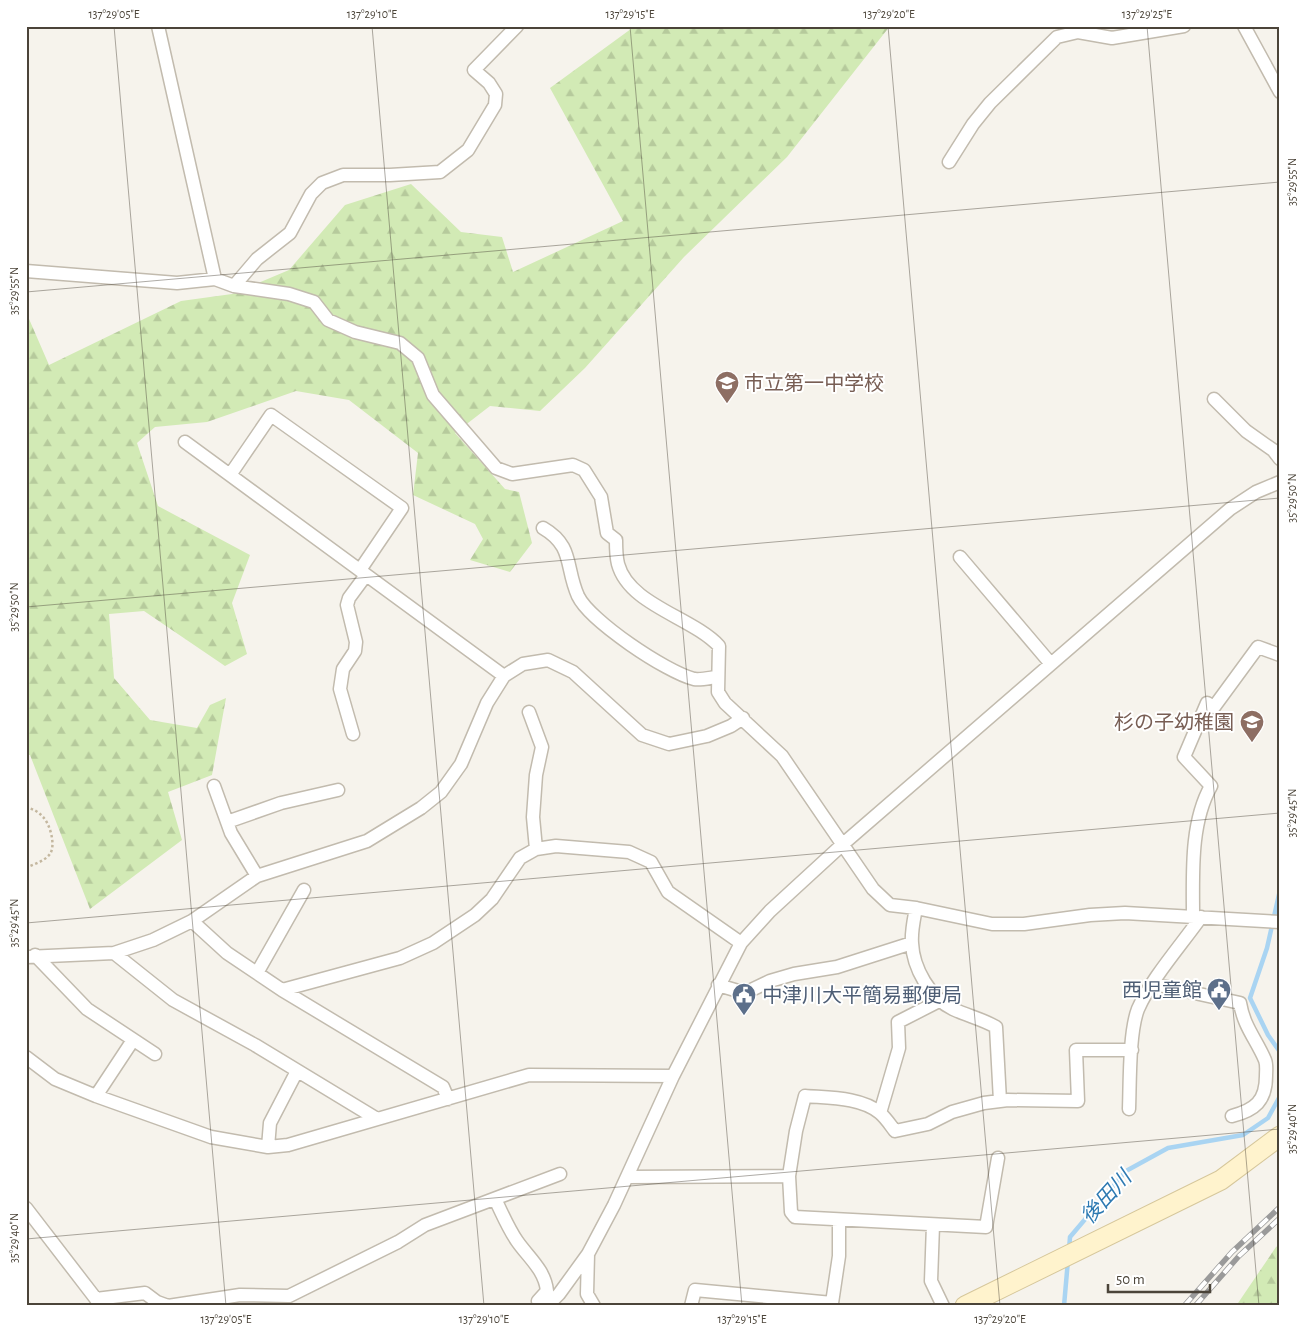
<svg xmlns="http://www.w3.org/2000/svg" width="1306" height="1332" viewBox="0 0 1306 1332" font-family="'Alegreya Sans','Noto Sans JP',sans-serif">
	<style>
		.forest { fill: url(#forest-firs) }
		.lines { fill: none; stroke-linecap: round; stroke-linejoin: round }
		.stream { stroke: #a9d4f2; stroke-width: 4.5 }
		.street-casing { stroke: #c2bbae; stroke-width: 15 }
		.secondary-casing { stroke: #d6c79b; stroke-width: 21 }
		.path { stroke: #c4b79f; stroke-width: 2.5; stroke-dasharray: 2.5 2.5; stroke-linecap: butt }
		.street { stroke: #fff; stroke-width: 12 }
		.secondary { stroke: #fff3cd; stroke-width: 19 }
		.rail-casing { stroke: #9a9a9a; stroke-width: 5.5 }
		.rail { stroke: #fff; stroke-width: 4; stroke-dasharray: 11; stroke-linecap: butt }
		.ticks { fill: none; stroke: #4b4439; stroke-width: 1; stroke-opacity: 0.45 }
		.labels { text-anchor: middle; stroke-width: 4; stroke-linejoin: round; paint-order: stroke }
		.education-label { font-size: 20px; fill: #785e54; stroke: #fff; text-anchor: start }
		.service-label { font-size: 20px; fill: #4e5e75; stroke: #fff; text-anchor: end }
		.water-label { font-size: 21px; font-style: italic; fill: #2e7ab2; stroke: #fff }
		.neatline { fill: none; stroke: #4b4439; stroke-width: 2 }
		.ticks-label { font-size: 12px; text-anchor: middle; fill: #4b4439 }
	</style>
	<defs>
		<pattern id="forest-firs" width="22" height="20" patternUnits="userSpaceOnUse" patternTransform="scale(1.25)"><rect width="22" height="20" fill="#d2eab5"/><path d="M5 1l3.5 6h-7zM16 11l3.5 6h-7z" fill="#b6ca9c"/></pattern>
	</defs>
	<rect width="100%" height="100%" fill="#f6f3ec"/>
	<path class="forest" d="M635 26H890L787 157 684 257 585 368 540 411 490 406 455 433 505 489 519 492 532 543 510 572 470 560 483 539 475 524 413 495 418 453 349 400 296 391 207 422 155 427 137 443 158 506 250 555 232 603 247 654 225 666 144 611 109 614 114 678 150 720 197 728 210 705 226 698 212 775 168 792 182 840 90 909 30 755H26V312L49 365 181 301 232 294 289 270 345 205 411 184 461 232 502 237 513 272 623 221 550 88Z
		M1280 1244V1306H1236L1276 1247Z"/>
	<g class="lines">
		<path class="stream" d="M1280 890 1267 948 1250 998 1268 1035 1280 1052
			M1069 1250 1070 1237 1126 1171 1168 1148 1243 1135 1268 1118 1280 1096
			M1064 1306 1068 1260"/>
		<defs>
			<path id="street" d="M158 26 215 279
				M1244 26 1280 92
				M949 162 973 124 990 103 1057 37 1078 32 1112 38 1184 26
				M26 271 177 283 215 279 234 286 289 294 314 302 328 320 355 332 400 343 418 358 433 395 496 468 512 474 573 465 584 470 601 497 607 533 616 540C616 548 616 556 618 564 629 605 692 617 719 646L718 692 725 703 782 756 873 889 890 905 916 908 992 924H1024L1090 915 1125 913 1280 922
				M234 286 257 259 290 233 311 194 322 183 343 175H390L440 172 468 150 495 105 496 94 489 83 474 70 517 26
				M1214 399 1246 431 1273 450 1280 459
				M185 442 504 676
				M230 475 271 415 402 508 360 570
				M543 528C574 546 565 567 578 596 590 621 666 672 694 679 701 680 709 678 716 677
				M960 557 1051 664
				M529 712 542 747 536 775 533 817 536 849
				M353 734 340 689 343 669 355 651 356 642 347 605 349 598 366 575
				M214 786 231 833 257 876
				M227 822 281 803 338 790
				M916 908C914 919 911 932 912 943 913 968 930 998 953 1009 968 1016 982 1019 996 1027L1000 1101
				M1193 916C1193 874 1190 823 1211 786L1184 757 1207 703 1214 707 1258 647 1280 655
				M192 921 227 953 282 990 443 1087 448 1099
				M114 953 173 1000 255 1045 377 1119
				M35 955 87 1009 155 1054
				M26 957 114 953 153 940 192 921 257 876 367 841 421 808 441 792 461 764 487 703 504 676 523 664 548 660 573 672 642 735 669 744 707 736 731 726 743 718
				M257 973 304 890
				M1154 984 1240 1003C1244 1027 1256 1039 1265 1060 1267 1065 1266 1071 1266 1076 1266 1101 1255 1110 1232 1116
				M718 985 745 993 770 981 794 974 837 967 912 943
				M282 990 400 958 433 943 475 915 492 899 520 858 536 849 556 846 629 852 651 862 668 892 741 943
				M26 1057 55 1079 96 1096 211 1137 268 1147 288 1145 529 1075 673 1076
				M96 1096 133 1040
				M1129 1109C1130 1083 1129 1032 1138 1009 1151 979 1182 944 1201 917
				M880 1113 899 1048 898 1022 941 1000
				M268 1147 270 1123 297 1071
				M789 1176 796 1131 805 1096C828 1098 861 1097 880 1113 886 1118 891 1126 895 1131L928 1124 952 1112 984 1103 1008 1100 1078 1101 1076 1050H1132
				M627 1177 789 1176 791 1212 795 1217 986 1227 998 1158
				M495 1199C502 1213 508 1228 517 1241 528 1257 545 1270 547 1291L538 1301 540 1306
				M26 1208 96 1299 99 1306
				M933 1225 931 1281 943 1306
				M588 1254 587 1294 594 1306
				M96 1299 145 1293 157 1302 168 1306
				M168 1306 240 1295 289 1296 398 1242 425 1225 560 1174
				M547 1306 559 1294 588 1254 614 1205 673 1076 741 943 770 911 843 844 1230 509 1256 492 1280 482
				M691 1306 695 1290 832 1303 839 1256V1220"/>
			<path id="secondary" d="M965 1306 1221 1180 1280 1136"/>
		</defs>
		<use href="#street" class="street-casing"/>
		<use href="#secondary" class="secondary-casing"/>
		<path class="path" d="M26 807C32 809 38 811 43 817 50 824 56 845 50 854 45 861 34 864 26 868"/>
		<use href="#street" class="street"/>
		<use href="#secondary" class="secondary"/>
		<defs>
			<path id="rail" d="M1184 1306 1232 1252 1280 1207
				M1195 1306 1239 1256 1280 1218"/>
		</defs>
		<use href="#rail" class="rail-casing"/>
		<use href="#rail" class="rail"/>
	</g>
	<path class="ticks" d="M114 26 226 1306M372 26 484 1306M630 26 742 1306M888 26 1000 1306M1147 26 1259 1306M26 292 1280 182M26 607 1280 498M26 923 1280 813M26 1239 1280 1129"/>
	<defs>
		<symbol id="school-pin" viewBox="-11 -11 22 30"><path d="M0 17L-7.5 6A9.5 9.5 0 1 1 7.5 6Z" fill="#8d6e63" stroke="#fff"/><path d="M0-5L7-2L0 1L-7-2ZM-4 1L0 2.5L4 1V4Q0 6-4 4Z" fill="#fff"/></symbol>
		<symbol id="civic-pin" viewBox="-11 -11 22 30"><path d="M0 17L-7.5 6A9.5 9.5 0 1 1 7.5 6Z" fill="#5c6f8a" stroke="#fff"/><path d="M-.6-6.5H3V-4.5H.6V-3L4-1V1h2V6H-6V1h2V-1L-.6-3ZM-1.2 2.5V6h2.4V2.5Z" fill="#fff"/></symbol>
	</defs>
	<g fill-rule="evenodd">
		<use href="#school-pin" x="713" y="369" width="28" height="38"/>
		<use href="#school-pin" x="1238" y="708" width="28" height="38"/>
		<use href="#civic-pin" x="1205" y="976" width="28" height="38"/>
		<use href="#civic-pin" x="730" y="981" width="28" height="38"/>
	</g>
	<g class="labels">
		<g class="education-label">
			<text x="744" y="390">市立第一中学校</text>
			<text x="1234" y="729" text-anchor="end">杉の子幼稚園</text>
		</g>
		<g class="service-label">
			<text x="1202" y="997">西児童館</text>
			<text x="762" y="1002" text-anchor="start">中津川大平簡易郵便局</text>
		</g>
		<g class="water-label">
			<text transform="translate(1106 1197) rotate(-48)" y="7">後田川</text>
		</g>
	</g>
	<rect width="1306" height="1332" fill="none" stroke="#ffffff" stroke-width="55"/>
	<path d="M1108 1284v8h102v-8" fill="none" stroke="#4b4439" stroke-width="2.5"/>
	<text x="1116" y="1284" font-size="15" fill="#4b4439" stroke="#ffffff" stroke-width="4" paint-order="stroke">50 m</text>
	<rect x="28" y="28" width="1250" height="1276" class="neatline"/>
	<g class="ticks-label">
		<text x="114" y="18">137°29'05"E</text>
		<text x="372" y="18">137°29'10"E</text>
		<text x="630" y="18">137°29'15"E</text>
		<text x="889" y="18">137°29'20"E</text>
		<text x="1147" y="18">137°29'25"E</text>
		<text transform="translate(1292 182) rotate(-90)" y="4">35°29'55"N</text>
		<text transform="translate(14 291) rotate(-90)" y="4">35°29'55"N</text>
		<text transform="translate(1292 498) rotate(-90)" y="4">35°29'50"N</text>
		<text transform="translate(14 607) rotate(-90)" y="4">35°29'50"N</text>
		<text transform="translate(1292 813) rotate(-90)" y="4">35°29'45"N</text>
		<text transform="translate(14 923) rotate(-90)" y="4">35°29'45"N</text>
		<text transform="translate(1292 1129) rotate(-90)" y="4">35°29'40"N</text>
		<text transform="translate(14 1238) rotate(-90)" y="4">35°29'40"N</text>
		<text x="226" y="1323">137°29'05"E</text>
		<text x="484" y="1323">137°29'10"E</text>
		<text x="742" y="1323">137°29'15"E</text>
		<text x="1000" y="1323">137°29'20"E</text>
	</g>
</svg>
